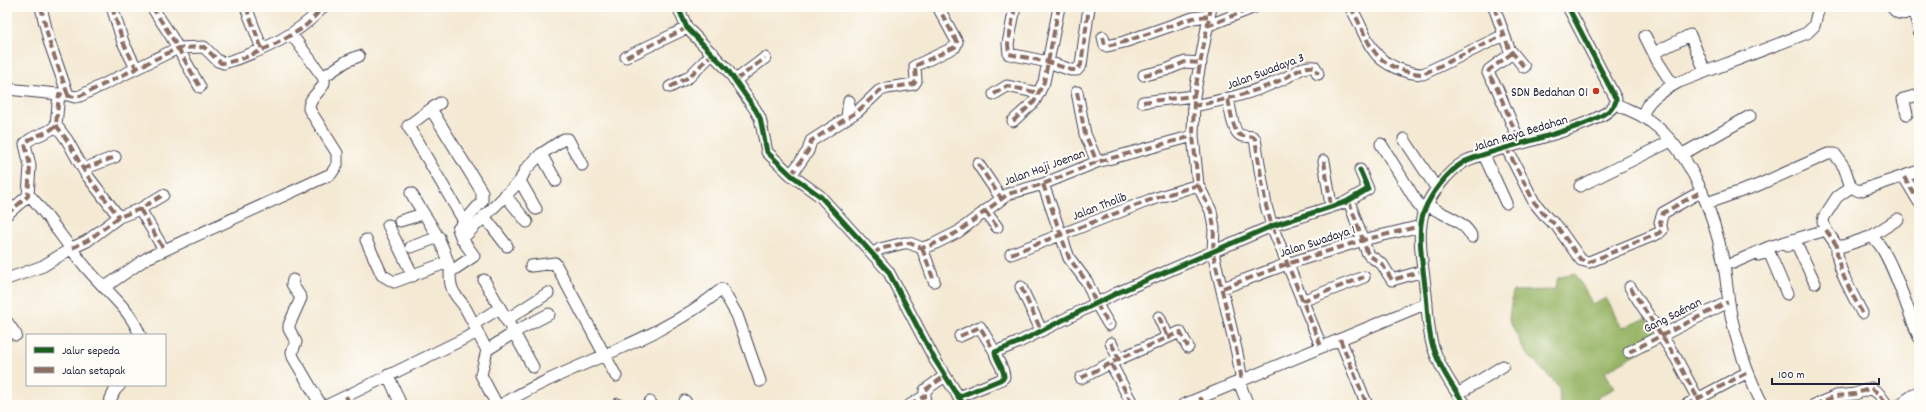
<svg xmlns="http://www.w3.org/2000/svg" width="1926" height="412" viewBox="0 0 1926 412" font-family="Dekko,sans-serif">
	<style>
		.forest { fill: #98b566; stroke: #5d6c50 }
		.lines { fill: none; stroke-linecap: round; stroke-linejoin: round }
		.minor-casing { stroke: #424052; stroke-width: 13 }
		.minor { stroke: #fff; stroke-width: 11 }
		.quiet { stroke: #8d6e63; stroke-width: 4; stroke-dasharray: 8 4; stroke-linecap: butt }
		.cycleway-casing { stroke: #fdfcf7; stroke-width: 8 }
		.cycleway { stroke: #1b5e20; stroke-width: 5 }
		.poi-dot { fill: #c8321e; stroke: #fdfcf7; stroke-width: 1.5 }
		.labels { text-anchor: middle; stroke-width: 4; stroke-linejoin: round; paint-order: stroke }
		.street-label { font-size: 13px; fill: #22223b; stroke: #fdfcf7 }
		.poi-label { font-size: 13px; fill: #22223b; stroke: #fdfcf7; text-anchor: end }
	</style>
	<rect width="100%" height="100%" fill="#fdfcf7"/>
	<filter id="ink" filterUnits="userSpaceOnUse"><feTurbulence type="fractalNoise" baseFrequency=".025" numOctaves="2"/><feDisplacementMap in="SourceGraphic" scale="8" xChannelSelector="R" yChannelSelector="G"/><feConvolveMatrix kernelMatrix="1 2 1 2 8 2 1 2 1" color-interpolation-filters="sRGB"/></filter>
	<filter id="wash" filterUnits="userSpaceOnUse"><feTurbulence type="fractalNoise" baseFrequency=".012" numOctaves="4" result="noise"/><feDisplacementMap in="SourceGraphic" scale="16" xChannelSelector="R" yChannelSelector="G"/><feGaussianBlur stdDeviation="0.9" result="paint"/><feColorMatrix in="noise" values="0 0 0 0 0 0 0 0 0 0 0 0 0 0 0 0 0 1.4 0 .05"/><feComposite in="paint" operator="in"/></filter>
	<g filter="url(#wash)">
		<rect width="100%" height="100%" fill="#f4e9d3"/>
		<path class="forest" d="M1575 273 1593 305 1606 298 1622 328 1647 318 1660 340 1605 372 1614 388 1587 405H1560L1559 387 1524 351 1509 319 1513 291 1554 290 1558 278Z"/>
	</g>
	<g filter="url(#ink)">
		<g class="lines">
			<defs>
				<path id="minor" d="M41 7 49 41 68 95
					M112 7 123 42 136 68
					M152 7 171 36 200 87
					M246 7 262 49
					M678 7 687 28 727 69 755 109 760 118 767 152 791 175 820 196 888 271 935 360 964 405
					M1015 7 1008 44 1009 54 1048 62 1071 70H1077L1081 65 1089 7
					M1211 7 1194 96 1193 136 1198 185 1211 211 1214 228 1213 253 1237 353 1241 375 1239 382 1248 405
					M1350 7C1360 21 1364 38 1374 51 1383 65 1407 74 1423 74L1504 35
					M1494 7 1511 54 1489 70 1488 73 1497 88 1520 143
					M1892 7C1899 18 1909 13 1919 10
					M1914 12 1919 31
					M1207 26 1255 7
					M292 35 323 77
					M1645 36 1658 62 1673 85
					M1103 37 1105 45 1107 46 1124 42 1193 18 1209 16
					M1511 51 1524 67
					M1654 53 1690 35 1705 71
					M626 57 687 28
					M1144 75 1166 70 1185 62 1201 63
					M736 80 765 58
					M670 87 689 77 713 53
					M7 89 68 95 75 97 80 96 178 48 204 47 218 61 224 63C261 52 297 36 323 7
					M1077 92 1085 134 1097 162
					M994 94 1007 86 1039 93
					M1228 99C1230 107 1233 132 1240 135 1244 137 1249 136 1253 137L1255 139 1266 206 1272 226 1321 346
					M1143 102 1194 96
					M440 103 431 109 482 192V201L479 205 458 229 462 239 474 256 450 272C450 278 450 283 452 288 454 295 460 300 464 306 473 321 478 335 487 350L481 375 497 405
					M1616 104C1628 110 1641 114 1651 122 1692 152 1715 217 1724 265 1727 283 1728 302 1732 320 1739 349 1749 379 1763 405
					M1193 106C1226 100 1257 92 1287 77 1296 72 1304 65 1315 67L1318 74
					M431 109 408 126 464 221
					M1907 114 1903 99 1919 95
					M847 117 849 101
					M1643 117C1645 99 1664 90 1679 82L1807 33 1814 26 1819 7
					M1013 121 1034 102 1044 82 1059 7
					M56 125 67 140 86 174 119 217
					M1404 139 1437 189
					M1381 144 1423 212
					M1506 147 1534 202 1548 219 1556 225 1581 260 1589 262 1659 233 1662 230 1660 222 1663 213 1702 191
					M1483 153 1506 203
					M541 154 556 181
					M1681 155 1750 116
					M1324 161 1331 206
					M978 164 1001 198
					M83 169 115 157
					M791 175 808 151 811 141 858 111 879 91 887 88 914 84 916 81 915 66 955 47 957 42 938 7
					M1904 177 1919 202
					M520 181 536 209
					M1043 184 1069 258 1087 282 1096 303 1109 325
					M1580 186 1671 141
					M411 193C426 219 443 238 449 268
					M505 195 527 222
					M28 196 32 198C52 221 69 248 89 271 107 292 130 309 140 335
					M1349 201 1367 252 1370 256 1382 264 1392 280 1423 271
					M1707 203 1756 186 1828 154H1835L1844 167 1851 187 1859 191 1919 171
					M1427 205C1443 215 1464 220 1472 237
					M140 209 164 250
					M985 211 997 227
					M7 214 28 196 30 166 25 144C34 133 47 136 56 125L59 94
					M484 216 507 246
					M400 221 423 214
					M388 225 413 276
					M1826 230 1837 246C1835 266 1853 295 1862 313
					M1870 237 1898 219
					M462 239 520 181 526 169 541 154 564 139H568L582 165
					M366 240 382 275 394 282 448 262
					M1787 246 1793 243 1797 245 1815 283
					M1837 246H1843L1870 237C1888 241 1910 319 1919 337
					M411 247 439 237
					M922 248 934 281
					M873 254 880 249 904 243H909L922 248 932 245 958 232 1008 194 1043 184 1097 162 1193 136
					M1011 254 1150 200 1198 185
					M1758 255 1769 252 1787 294
					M1733 263 1769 247 1826 230 1823 222 1824 217 1837 197 1851 187
					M531 266 555 263 616 376
					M7 279 43 266 72 248 87 241 119 217 140 209 163 195
					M293 280 292 284 301 298 289 325V329L296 342 292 352 293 357 321 405
					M484 280 500 308
					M105 287 147 258 331 174 337 165V153L309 109C309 93 329 89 323 77L347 61 359 56
					M1021 287 1041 330
					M1630 287 1676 358 1698 399
					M1223 288 1287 264 1363 240 1421 226
					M1302 301 1364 277
					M1159 317 1168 337
					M506 320 548 293
					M7 322 16 335
					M474 324 500 308 533 367
					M960 336 980 327 995 352
					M1340 339 1367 405
					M1111 343 1119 359
					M487 350 518 330 549 314
					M1629 352 1728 302
					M1111 364 1133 405
					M388 375 401 405
					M1081 378 1119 359 1180 332 1188 347
					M1458 394 1503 366
					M958 397 1000 380 1004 377C1004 367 996 361 995 352L1017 343 1117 293 1272 226 1346 202 1368 189 1360 170
					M685 401 687 405
					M650 402 652 405
					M618 404 619 405
					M108 405 115 390 120 385
					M328 405 476 333
					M501 405C572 362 657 343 722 289L737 315 760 381
					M910 405 925 396V390L945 376
					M1183 405 1427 303
					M1466 405C1452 387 1439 366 1432 344 1427 325 1428 306 1425 287 1423 265 1416 232 1424 211 1431 194 1447 172 1464 162 1487 148 1618 126 1616 99L1568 7
					M1686 405 1748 372
					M1814 405 1836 396 1855 394 1871 388 1879 394 1887 405
					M1899 405 1919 391"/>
			</defs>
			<use href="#minor" class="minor-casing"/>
			<use href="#minor" class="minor"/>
			<path class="quiet" d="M41 7 49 41 68 95
				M112 7 123 42 136 68
				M152 7 171 36 200 87
				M246 7 262 49
				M1015 7 1008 44 1009 54 1048 62 1071 70H1077L1081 65 1089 7
				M1211 7 1194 96 1193 136 1198 185 1211 211 1214 228 1213 253 1237 353 1241 375 1239 382
				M1350 7C1360 21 1364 38 1374 51 1383 65 1407 74 1423 74L1504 35
				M1494 7 1511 54 1489 70 1488 73 1497 88 1520 143
				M1207 26 1255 7
				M1103 37 1105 45 1107 46 1124 42 1193 18 1209 16
				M1511 51 1524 67
				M626 57 687 28
				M1144 75 1166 70 1185 62 1201 63
				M736 80 765 58
				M670 87 689 77 713 53
				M1077 92 1085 134 1097 162
				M994 94 1007 86 1039 93
				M1228 99C1230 107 1233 132 1240 135 1244 137 1249 136 1253 137L1255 139 1266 206 1272 226 1321 346
				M1143 102 1194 96
				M1193 106C1226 100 1257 92 1287 77 1296 72 1304 65 1315 67L1318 74
				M1013 121 1034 102 1044 82 1059 7
				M56 125 67 140 86 174 119 217
				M1506 147 1534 202 1548 219 1556 225 1581 260 1589 262 1659 233 1662 230 1660 222 1663 213 1702 191
				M1324 161 1331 206
				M978 164 1001 198
				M83 169 115 157
				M791 175 808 151 811 141 858 111 879 91 887 88 914 84 916 81 915 66 955 47 957 42 938 7
				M1904 177 1919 202
				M1043 184 1069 258 1087 282 1096 303 1109 325
				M1349 201 1367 252 1370 256 1382 264 1392 280 1423 271
				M140 209 164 250
				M985 211 997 227
				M7 214 28 196 30 166 25 144C34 133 47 136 56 125L59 94 75 97 80 96 178 48 204 47 221 63C241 63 287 39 304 27 311 21 317 14 323 7
				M1826 230 1837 246C1835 266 1853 295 1862 313
				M72 248 87 241 119 217 140 209 163 195
				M922 248 934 281
				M873 254 880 249 904 243H909L922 248 932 245 958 232 1008 194 1043 184 1097 162 1193 136
				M1011 254 1150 200 1198 185
				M1021 287 1041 330
				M1630 287 1676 358 1698 399
				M1223 288 1287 264 1363 240 1421 226
				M1302 301 1364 277
				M1159 317 1168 337
				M960 336 980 327 995 352
				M1340 339 1367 405
				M1111 343 1119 359
				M1629 352 1728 302
				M1111 364 1133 405
				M1081 378 1119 359 1180 332 1188 347
				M346 396 350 405
				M1200 397 1204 405
				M910 405 925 396V390L945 376
				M1686 405 1748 372
				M1814 405 1836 396 1855 394 1871 388 1879 394 1887 405"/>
			<defs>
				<path id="cycleway" d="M678 7 687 28 727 69 755 109 760 118 767 152 791 175 820 196 888 271 935 360 964 405
					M958 397 1000 380 1004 377C1004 367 996 361 995 352L1017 343 1117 293 1272 226 1346 202 1368 189 1360 170
					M1466 405C1452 387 1439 366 1432 344 1427 325 1428 306 1425 287 1423 265 1416 232 1424 211 1431 194 1447 172 1464 162 1487 148 1618 126 1616 99L1568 7"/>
			</defs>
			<use href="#cycleway" class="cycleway-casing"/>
			<use href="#cycleway" class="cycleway"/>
		</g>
	</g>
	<circle class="poi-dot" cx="1596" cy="91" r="4"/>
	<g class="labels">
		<g class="street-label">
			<text transform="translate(1265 70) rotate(-21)" y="5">Jalan Swadaya 3</text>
			<text transform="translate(1520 132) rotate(-17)" y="5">Jalan Raya Bedahan</text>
			<text transform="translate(1044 166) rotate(-20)" y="5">Jalan Haji Joenan</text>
			<text transform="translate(1099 205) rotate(-21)" y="5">Jalan Tholib</text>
			<text transform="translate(1317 240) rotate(-18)" y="5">Jalan Swadaya 1</text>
			<text transform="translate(1672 314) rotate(-27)" y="5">Gang Saénan</text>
		</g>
		<g class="poi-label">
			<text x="1588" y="96">SDN Bedahan 01</text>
		</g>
	</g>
	<rect width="1926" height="412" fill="none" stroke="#fdfcf7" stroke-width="24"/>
	<rect x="26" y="334" width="140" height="52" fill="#fdfcf7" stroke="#a5a5ac"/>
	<rect x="34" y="347" width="20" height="6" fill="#1b5e20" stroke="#a5a5ac"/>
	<text x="62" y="354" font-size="12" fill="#22223b">Jalur sepeda</text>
	<rect x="34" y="367" width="20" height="6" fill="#8d6e63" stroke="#a5a5ac"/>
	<text x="62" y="374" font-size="12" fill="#22223b">Jalan setapak</text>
	<path d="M1772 378v6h107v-6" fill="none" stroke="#22223b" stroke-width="2"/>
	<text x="1778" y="378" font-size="12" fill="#22223b" stroke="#fdfcf7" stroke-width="3" paint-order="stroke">100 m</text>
</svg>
